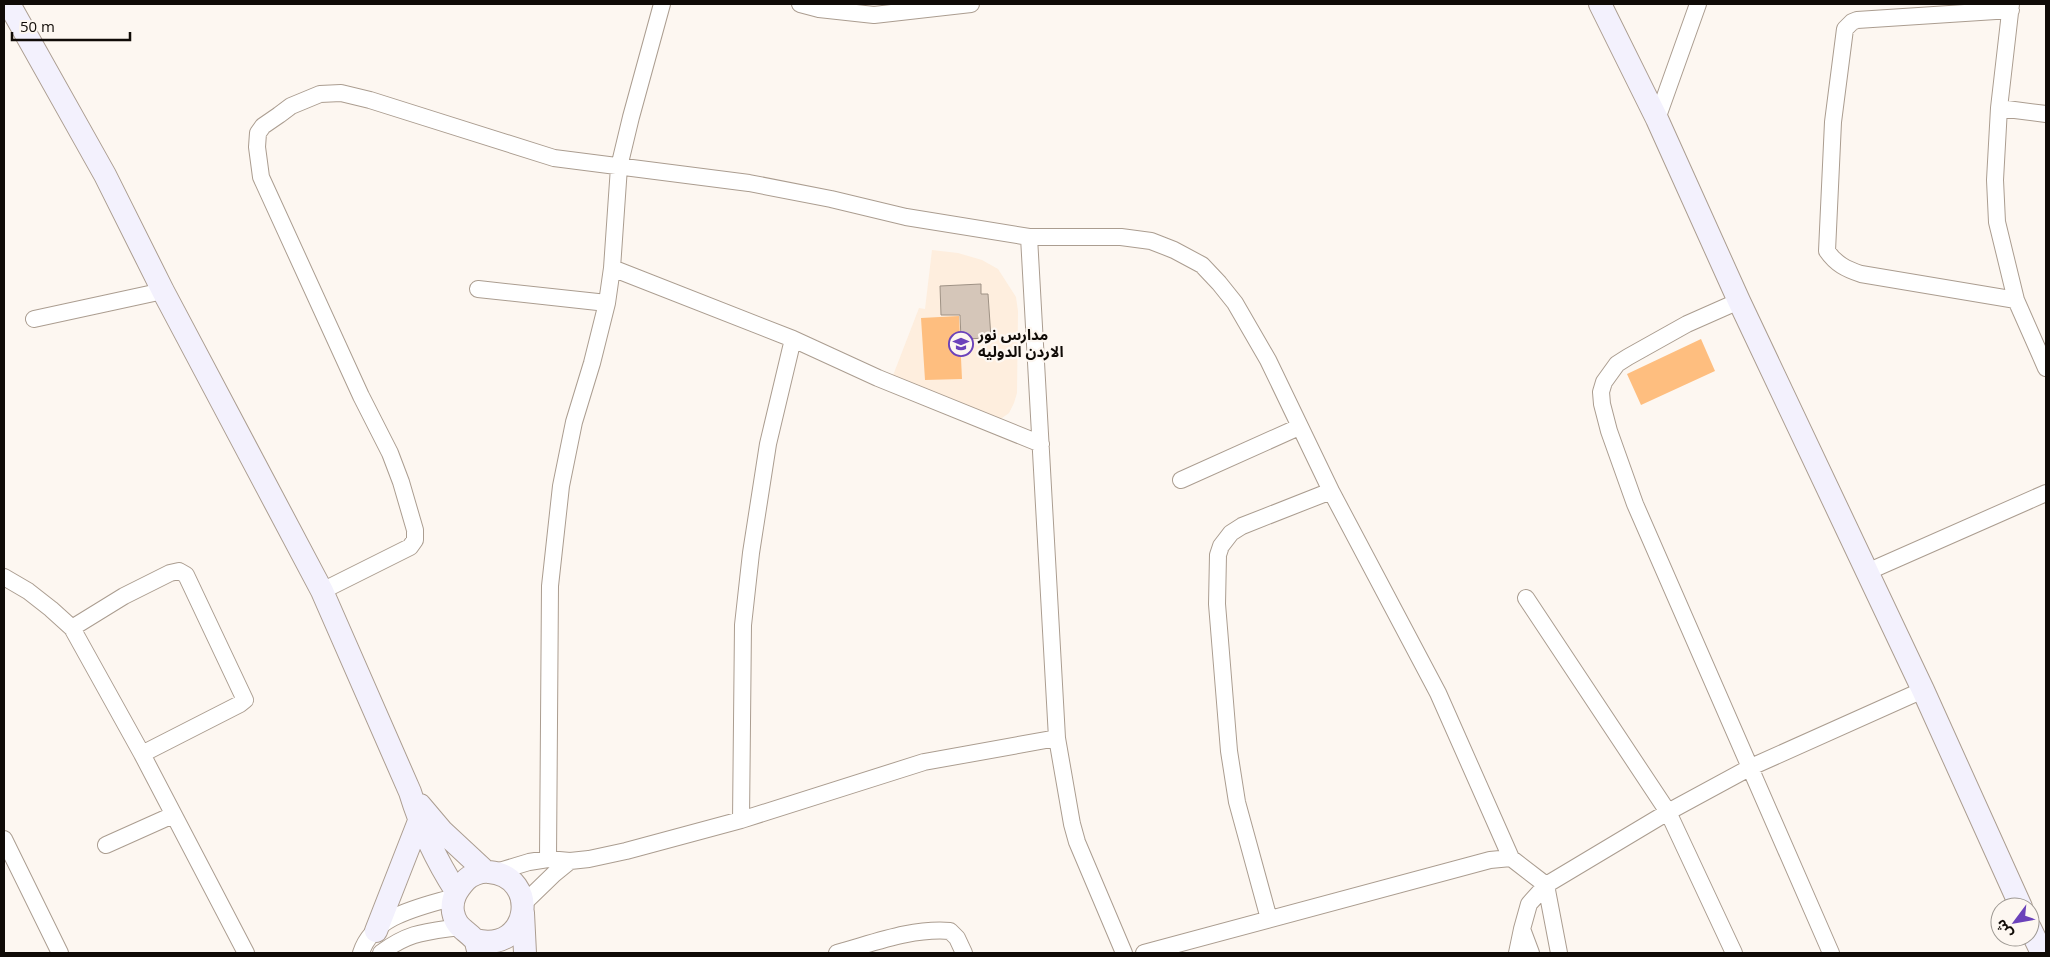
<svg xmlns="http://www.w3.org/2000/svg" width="2050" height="957" viewBox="0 0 2050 957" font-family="'Open Sans','Noto Sans Arabic',sans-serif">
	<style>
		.built { fill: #feeede }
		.green { fill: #febe7f }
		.building { fill: #d5c6b9; stroke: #9f9285 }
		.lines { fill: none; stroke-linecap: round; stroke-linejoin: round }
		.street-casing { stroke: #ab9d90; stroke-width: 18 }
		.secondary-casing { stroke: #ab9d90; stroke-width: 24 }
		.street { stroke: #fff; stroke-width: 16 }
		.secondary { stroke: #f3f1fd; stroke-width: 22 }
		.labels { text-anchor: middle; stroke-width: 4.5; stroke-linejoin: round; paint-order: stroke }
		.poi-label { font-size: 15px; font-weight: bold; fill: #100b07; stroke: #fdf7f1; text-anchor: start }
	</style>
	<rect width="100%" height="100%" fill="#fdf7f1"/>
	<path class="built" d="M932 250 958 253 982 260 998 269 1016 297 1018 311 1017 393 1014 403 1009 413 1002 418 993 419 892 378 919 308 925 309Z"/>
	<path class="green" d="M959 316 962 379 925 380 921 318Z
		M1701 339 1715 371 1641 405 1627 374Z"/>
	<path class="building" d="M981 284V294H988L991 338 961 339 960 315H941L940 286Z"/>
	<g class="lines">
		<defs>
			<path id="street" d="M800 4 819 9 874 15 971 4
				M2011 4 1999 108 1995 180 1997 222 2016 300 2046 368
				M2011 10 1857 20 1852 22 1845 29 1833 122 1827 251C1836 264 1846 269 1861 274L2016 300
				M1999 108 2046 114
				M1657 119 1698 4
				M1029 237 1057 738 1072 824 1077 842 1124 953
				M612 268 793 339 768 444 751 553 743 625 741 820
				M478 289 607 303
				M1739 301 1687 324 1628 357 1617 364 1604 382 1601 392 1602 404 1609 431 1635 504 1831 953
				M34 319 163 291
				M793 339 878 378 1041 444
				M1181 480 1299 427
				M1867 572 2046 493
				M4 577 28 591 51 609 72 628 142 754 246 953
				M322 591 410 547 415 540V530L401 482 390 453 361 396 261 177 257 147 258 133 263 126 279 115 291 106 320 94 341 93 370 100 554 158 749 183 831 199 906 217 1029 237H1121L1151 241 1174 250 1202 265 1219 283 1235 303 1268 360 1331 491 1438 693 1511 858 1546 885 1559 953
				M1526 598 1668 812 1734 953
				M72 628 124 596 170 573 179 571 186 575 245 700 240 704 142 754
				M4 839 60 953
				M106 845 173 815
				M548 859 550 586 561 486 574 422 592 363 607 303 612 268 619 167 631 117 662 4
				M496 872 529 862 548 859 570 861 589 859 626 851 741 820 924 762 1057 738
				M523 904 554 874 570 861
				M1269 919 1237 802 1229 751 1217 604 1218 555 1221 546 1231 533 1242 526 1331 491
				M1522 929 1531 953
				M361 953C373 915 421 907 454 897
				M381 953C409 932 425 932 459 927
				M837 953C874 943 911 928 950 931L957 938 964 953
				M1144 953 1490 860 1511 858
				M1517 953 1522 929 1529 904 1546 885 1668 812 1751 767 1923 690"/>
			<path id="secondary" d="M9 4 105 175 163 291 322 591 410 792C421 828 436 860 456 891
				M1600 4 1657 119 1739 301 1923 690 2021 907
				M420 805 442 831 485 871
				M523 913 525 953
				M2030 928 2042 953
				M376 931 419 821
				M475 940C531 954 540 876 489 872 481 871 470 875 465 881 457 890 451 899 453 912 456 928 465 929 474 939 477 942 477 949 479 953"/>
		</defs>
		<use href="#street" class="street-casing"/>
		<use href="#secondary" class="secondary-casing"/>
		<use href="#street" class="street"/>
		<use href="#secondary" class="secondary"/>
	</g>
	<defs>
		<symbol id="school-ring" viewBox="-11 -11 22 22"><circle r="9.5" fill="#fdf7f1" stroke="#6b42ba" stroke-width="1.5"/><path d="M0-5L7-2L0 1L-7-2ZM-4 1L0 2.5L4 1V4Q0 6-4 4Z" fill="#6b42ba"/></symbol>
	</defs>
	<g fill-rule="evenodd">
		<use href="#school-ring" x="947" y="330" width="28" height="28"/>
	</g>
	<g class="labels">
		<g class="poi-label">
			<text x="978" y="340">مدارس نور<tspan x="978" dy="17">الاردن الدوليه</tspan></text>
		</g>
	</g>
	<rect width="2050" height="957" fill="none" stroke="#100b07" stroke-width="10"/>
	<g transform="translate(2015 922) rotate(238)"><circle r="24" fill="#fdf7f1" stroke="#9e9993"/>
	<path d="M0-4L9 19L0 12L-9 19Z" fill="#6b42ba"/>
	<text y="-8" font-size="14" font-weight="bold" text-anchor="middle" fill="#100b07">ش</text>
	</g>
	<path d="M12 32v8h118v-8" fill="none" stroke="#100b07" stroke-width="2.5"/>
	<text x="20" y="32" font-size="15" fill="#100b07" stroke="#fdf7f1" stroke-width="4" paint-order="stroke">50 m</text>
</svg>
